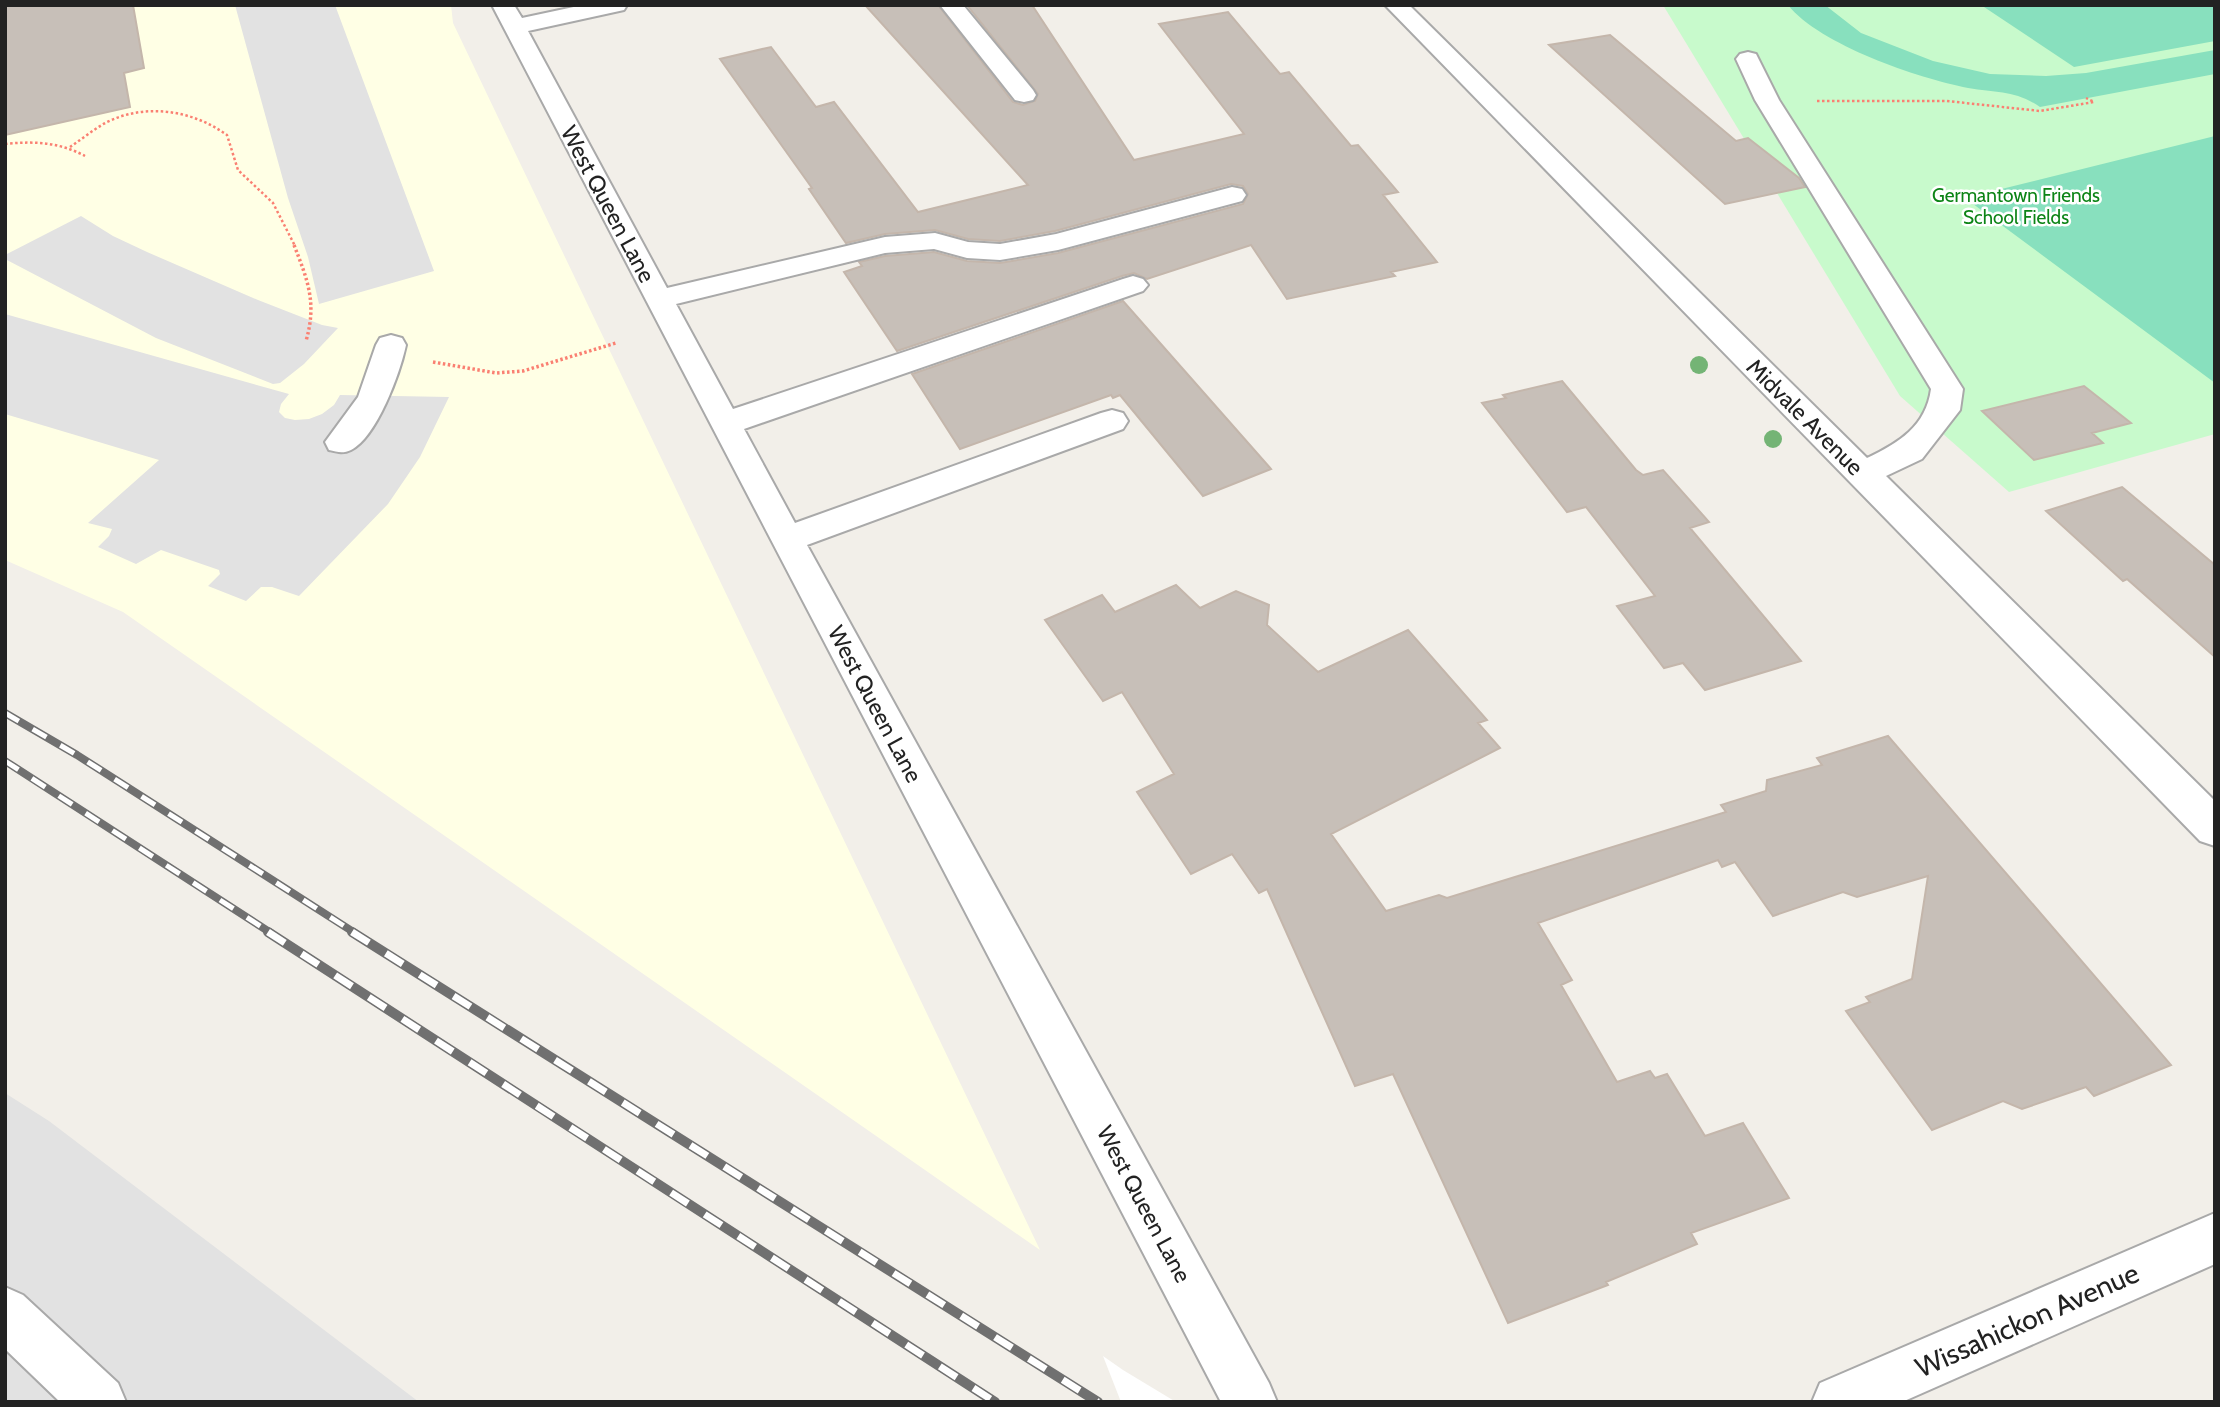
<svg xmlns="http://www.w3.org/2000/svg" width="2220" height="1407" viewBox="0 0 2220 1407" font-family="Cabin,sans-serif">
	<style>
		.education { fill: #ffffe5 }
		.park { fill: #c8facc }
		.pitch { fill: #88e0be }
		.parking { fill: #e2e2e2 }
		.pier { fill: #fff }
		.building { fill: #c7bfb8; stroke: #c4b6ab; stroke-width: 2 }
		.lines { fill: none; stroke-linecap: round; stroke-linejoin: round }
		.minor-casing { stroke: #a9a9a9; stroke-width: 4 }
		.path-far1 { stroke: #fa8072; stroke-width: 2.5; stroke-dasharray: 2.5 2.5; stroke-linecap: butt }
		.path { stroke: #fa8072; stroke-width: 3.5; stroke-dasharray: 2.5 2.5; stroke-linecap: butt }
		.minor { fill: #fff; fill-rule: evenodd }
		.rail-far1-casing { stroke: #707070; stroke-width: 8 }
		.rail-casing { stroke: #707070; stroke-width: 10 }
		.rail-far1 { stroke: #fff; stroke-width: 5; stroke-dasharray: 16; stroke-linecap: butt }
		.rail { stroke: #fff; stroke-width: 7; stroke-dasharray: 20; stroke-linecap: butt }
		.tree { fill: #74b475 }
		.labels { text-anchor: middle; stroke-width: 5; stroke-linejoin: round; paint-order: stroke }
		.far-park-label { font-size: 19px; fill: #0c8416; stroke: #fff }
		.street-label { font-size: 23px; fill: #222; stroke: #fff }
		.near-street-label { font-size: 28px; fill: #222; stroke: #fff }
	</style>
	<rect width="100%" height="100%" fill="#f2efe9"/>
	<path class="education" d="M5 5H451L453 23 1040 1250 123 612 5 560Z"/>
	<path class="park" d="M1663 5H2215V434L2009 492 1900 396Z"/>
	<path class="pitch" d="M1788 5H1825L1861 33 1933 61 1990 74 2046 76 2086 73 2215 50V74L2040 107C2015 90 1997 93 1968 88 1918 78 1820 45 1788 5Z
		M1981 5H2215V41L2074 67Z
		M2215 136V383L1965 198Z"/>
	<path class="parking" d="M235 5H335L434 271 319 304 308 257 288 198Z
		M81 216 113 236 147 252 258 300 322 325 338 328 304 364 280 383 273 384 156 338 5 259V255Z
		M5 314 289 394 281 404 279 412 285 418 295 420 309 419 322 414 334 405 340 395 449 397 420 457 388 504 299 596 272 587H261L246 601 208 586 220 574 219 570 161 550 136 564 98 547 109 536 112 529 88 523 159 460 5 414Z
		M5 1093 49 1121 419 1402H5Z"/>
	<path class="pier" d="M1103 1356 1123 1370 1176 1402H1121Z"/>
	<path class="building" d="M5 5H133L144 68 124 73 130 107 5 135Z
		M865 5H938L1013 102 1023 105 1035 101 1038 94 967 5H1032L1134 160 1244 134 1159 24 1228 12 1280 74 1289 72 1351 146 1358 145 1398 192 1383 195 1437 262 1391 272 1395 276 1287 299 1251 245 1147 279 1134 273 1122 276 897 351 844 272 862 266 859 262 885 256 934 252 967 261 1000 263 1058 253 1243 204 1248 194 1243 186 1231 184 1055 231 1000 241 968 239 935 230 885 234 846 243 809 189 812 188 720 59 771 47 816 107 834 102 918 212 1028 185Z
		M1610 35 1736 141 1748 138 1799 178 1805 187 1725 204 1549 45Z
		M1123 301 1271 469 1203 496 1120 395 1113 398 1111 395 960 449 912 374Z
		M1562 381 1636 470 1643 475 1663 470 1709 522 1690 528 1801 661 1705 690 1683 663 1664 668 1617 606 1655 596 1586 507 1567 512 1482 403 1506 398 1503 395Z
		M2084 386 2131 423 2092 433 2103 443 2034 460 1982 411Z
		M2122 487 2215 565V657L2127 579 2123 581 2046 511Z
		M1176 585 1200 608 1236 591 1269 605 1267 625 1318 672 1408 630 1487 720 1478 723 1500 748 1331 834 1386 911 1439 895 1447 898 1726 812 1721 805 1766 791 1767 780 1822 765 1817 758 1888 736 2171 1065 2094 1096 2086 1087 2022 1109 2003 1101 1932 1130 1846 1011 1870 1002 1866 997 1912 979 1928 876 1857 897 1843 892 1773 916 1735 862 1722 867 1718 860 1538 923 1572 980 1561 985 1617 1082 1650 1071 1655 1078 1667 1074 1705 1136 1743 1123 1789 1198 1691 1233 1697 1244 1606 1282 1608 1285 1508 1323 1393 1074 1355 1086 1267 889 1259 893 1232 854 1191 874 1137 792 1174 774 1122 692 1103 701 1045 620 1102 595 1115 612Z"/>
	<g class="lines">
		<defs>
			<path id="minor" d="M492 5H514L522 18 583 5H627L624 10 528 31 667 288 885 237 935 233 968 242 1000 244 1056 234 1232 187 1242 189 1246 195 1242 201 1058 250 1000 260 967 258 934 249 885 253 676 304 733 409 1123 279 1133 276 1143 279 1148 285 1143 291 744 429 795 523 1101 413 1112 410 1123 413 1128 421 1123 429 807 545 1269 1383 1277 1402H1221Z
				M940 5H963L1033 90 1036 95 1033 100 1024 102 1015 100Z
				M1385 5H1409L1867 458C1899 443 1926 426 1931 389L1755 100 1736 59 1740 54 1748 52 1756 54 1779 100 1963 389 1960 410 1922 459 1886 476 2215 801V846L2200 841Z
				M391 335 402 338 406 345C400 373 377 437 351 450 343 454 337 452 329 450L325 442 358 397 376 345 380 338Z
				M2215 1213V1264L1902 1402H1812L1820 1383Z
				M5 1287 23 1295 118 1383 126 1402H60L5 1349Z"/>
		</defs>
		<use href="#minor" class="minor-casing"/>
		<path class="path-far1" d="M1817 101H1947L2040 111 2094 102 2086 98
			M5 144C34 141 59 142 85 156
			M70 147C82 139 94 129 107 122 146 103 192 110 227 135L238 170 273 203 295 246"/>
		<path class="path" d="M294 245C308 281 317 303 306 341
			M433 362 496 373 523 371 616 343"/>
		<use href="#minor" class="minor"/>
		<defs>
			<path id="rail-far1" d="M5 713 77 755 355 933
				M5 761 271 933"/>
			<path id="rail" d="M268 932 995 1402
				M352 932 1098 1402"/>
		</defs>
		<use href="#rail-far1" class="rail-far1-casing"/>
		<use href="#rail" class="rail-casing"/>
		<use href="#rail-far1" class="rail-far1"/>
		<use href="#rail" class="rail"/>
	</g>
	<g class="tree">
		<circle cx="1699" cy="365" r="9"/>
		<circle cx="1773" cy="439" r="9"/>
	</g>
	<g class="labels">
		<g class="far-park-label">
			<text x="2016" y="202">Germantown Friends<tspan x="2016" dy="22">School Fields</tspan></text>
		</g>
		<g class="street-label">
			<text transform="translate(608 204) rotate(62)" y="8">West Queen Lane</text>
			<text transform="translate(1805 417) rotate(45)" y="8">Midvale Avenue</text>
			<text transform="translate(875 704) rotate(62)" y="8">West Queen Lane</text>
			<text transform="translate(1144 1204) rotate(62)" y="8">West Queen Lane</text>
		</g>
		<g class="near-street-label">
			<text transform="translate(2027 1320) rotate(-24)" y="10">Wissahickon Avenue</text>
		</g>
	</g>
	<rect width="2220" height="1407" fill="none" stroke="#222222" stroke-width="14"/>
</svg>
